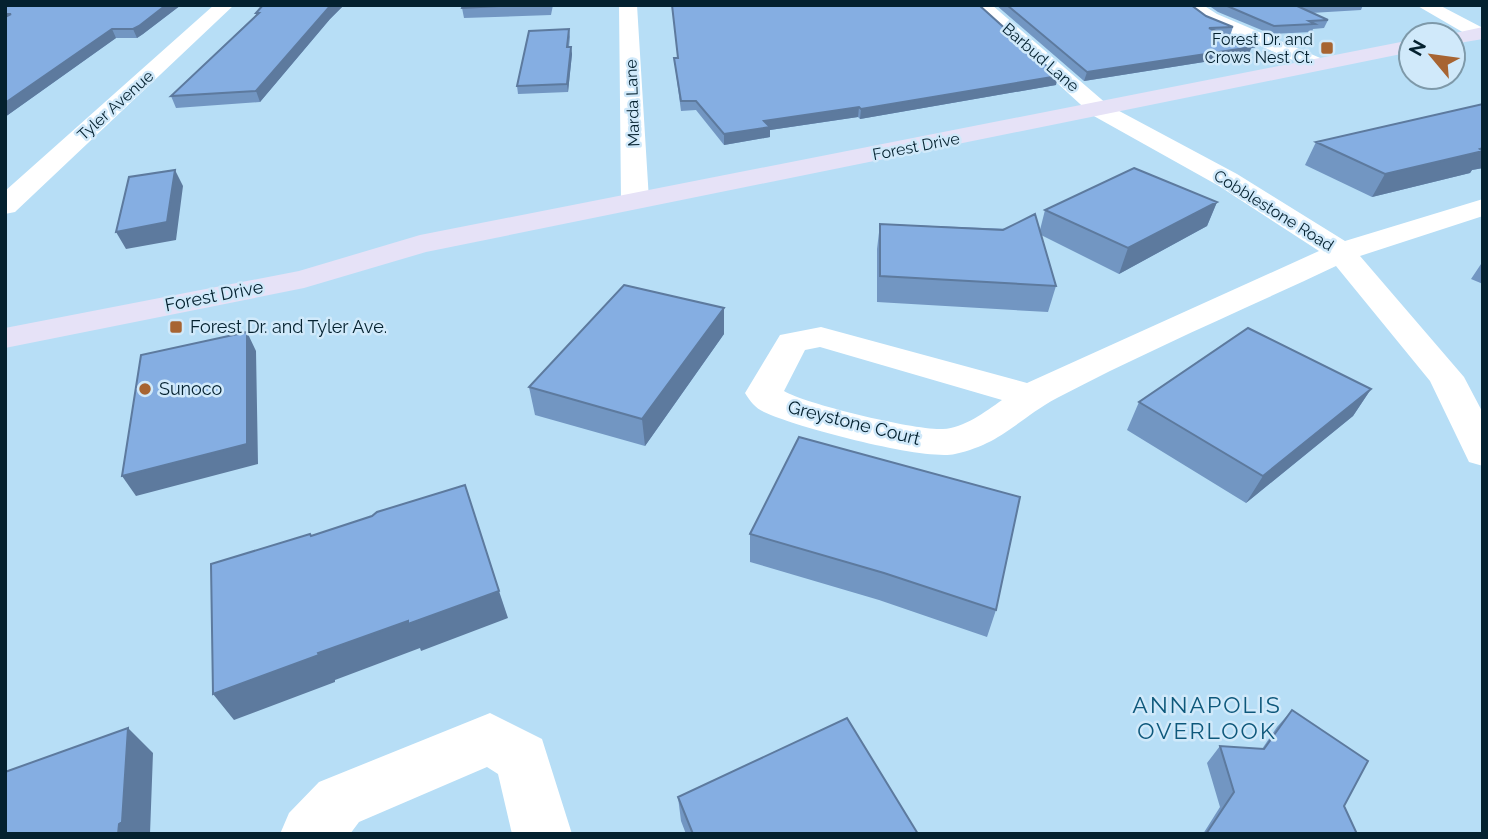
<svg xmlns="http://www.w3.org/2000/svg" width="1488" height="839" viewBox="0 0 1488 839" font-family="Raleway,sans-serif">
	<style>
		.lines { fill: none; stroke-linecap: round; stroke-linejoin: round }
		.street { fill: #fff; fill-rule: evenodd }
		.secondary { fill: #fff; fill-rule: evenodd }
		.primary { fill: #e6e2f7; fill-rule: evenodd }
		.wall { fill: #7296c2 }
		.shaded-wall { fill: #5d7a9e }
		.building { fill: #85aee2; stroke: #5d7a9e; stroke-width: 2 }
		.poi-dot { fill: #a76432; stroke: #d0e9fa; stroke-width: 2.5 }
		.labels { text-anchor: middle; stroke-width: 5; stroke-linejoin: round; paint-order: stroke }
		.far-poi-label { font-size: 16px; fill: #04212f; stroke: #d0e9fa; text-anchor: end }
		.far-street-label { font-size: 16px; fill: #04212f; stroke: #d0e9fa }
		.street-label { font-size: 18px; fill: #04212f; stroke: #d0e9fa }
		.poi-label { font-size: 18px; fill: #04212f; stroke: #d0e9fa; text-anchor: start }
		.near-neighbourhood-label { font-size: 23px; letter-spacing: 2px; fill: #0e587b; stroke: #d0e9fa }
	</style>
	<rect width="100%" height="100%" fill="#b7def6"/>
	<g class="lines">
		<path class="street" d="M619 5H637L649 200 645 206 635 208 625 206 621 200Z
			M972 5H992L1108 105 1237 174 1345 241 1483 199V216L1360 256 1464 377 1483 413V466L1469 462 1430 381 1336 266C1243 310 1148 350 1057 398 1018 419 1003 443 955 454 924 461 795 427 764 412 755 408 750 401 745 393L780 335 821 327 1027 383 1319 251 1219 186 1092 115ZM820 347 1002 400C985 412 964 428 943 429 918 431 805 404 784 391L805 350Z
			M1181 5H1203L1217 14 1325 60 1328 64 1325 68H1311L1205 22Z
			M490 713 542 739 572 834H512L498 774 487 767 359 822 350 834H280L289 813 319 782Z"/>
		<path class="secondary" d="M214 5H234L15 212 5 214V191Z
			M1416 5H1439L1483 28V37H1471Z"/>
		<path class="primary" d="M1483 27V39L1453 44V35H1446Z
			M1411 40V52L426 252 304 288 5 348V328L299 271 420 235Z"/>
	</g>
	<path class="wall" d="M5 5H181L143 34 137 38H116L5 117Z
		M263 5H344L330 19 260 102 176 108 171 96 256 15V13Z
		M463 5H553L551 15 464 18 462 8Z
		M996 5H1191L1206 16 1233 27 1230 36H1227L1248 55 1084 81Z
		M1208 5H1363L1361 10 1311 13 1328 20 1324 28 1313 29 1312 32 1271 34 1218 12Z
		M569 29 570 37 569 47 572 54 568 92 518 94 517 86Z
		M674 58H677L1056 85 860 119 858 117 770 130V137L724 145 696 110 681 111Z
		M1483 104V168L1472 170 1470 173 1372 197 1305 165 1316 142Z
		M1217 202 1207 226 1119 274 1041 235 1056 286 1048 312 877 302V249L880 224 1040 230 1045 210Z
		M1483 261V284L1471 279Z
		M724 308V334L645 446 535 415 529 387Z
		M1371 389 1353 416 1246 503 1127 430 1139 402Z
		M799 437 996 610 987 637 879 600 750 562V534Z
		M1292 710 1344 806 1357 834H1203L1220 807 1207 763 1220 746 1262 749 1277 727Z
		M678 797 918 834H686L681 821Z"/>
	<path class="shaded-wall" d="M166 5H181L143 34 137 38 133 29Z
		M331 5H344L330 19 260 102 256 91Z
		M112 29 116 38 5 117V103Z
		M571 47 572 54 568 92 567 84Z
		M1252 47 1248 55 1084 81 1087 72Z
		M1058 76 1056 85 860 119 861 109Z
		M859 107 858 117 770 130V137L724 145V134L764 121Z
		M1483 148V168L1472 170 1470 173 1372 197 1385 174Z
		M175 170 183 186 176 240 126 249 116 232Z
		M1217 202 1207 226 1119 274 1128 248Z
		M724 308V334L645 446 642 419Z
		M247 332 256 351 258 464 136 496 122 476Z
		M1371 389 1353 416 1246 503 1263 476Z
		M499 591 508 618 421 651 420 648 335 680V682L234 720 213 694 318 653 408 621Z
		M128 728 153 753 150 834H118Z"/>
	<path class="building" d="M5 5H166L139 26 133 29H112L5 103V17L11 14H5Z
		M263 5H331L256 91 171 96 259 13H256Z
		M463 5H522L462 8Z
		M672 5H979L1058 76 861 109 859 107 764 121 770 127 724 134 696 101H681L674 58H678Z
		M1007 5H1191L1206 16 1233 27 1209 28 1252 47 1087 72Z
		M1225 5H1298H1295L1328 20 1309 21 1315 24 1274 26Z
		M569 29 567 47H571L567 84 517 86 529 31Z
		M1483 104V148L1480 149 1483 151 1385 174 1316 142Z
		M1134 168 1217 202 1128 248 1045 210Z
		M175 170 167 222 116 232 129 177Z
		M1035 214 1056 286 880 276V224L1003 230Z
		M624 285 724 308 642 419 529 387Z
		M1248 328 1371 389 1263 476 1139 402Z
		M247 332V444L122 476 141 355Z
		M799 437 1020 497 996 610 884 573 750 534Z
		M465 485 499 591 408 624V621L318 653 319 655 213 694 211 564 310 534 311 536 372 516 377 512Z
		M1292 710 1368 761 1344 806 1357 834H1206L1234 792 1220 746 1264 749Z
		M847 718 918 834H693L678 797Z
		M128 728 122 822 119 824 118 834H5V772Z"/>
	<g class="poi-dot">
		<rect x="1320" y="41" width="14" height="14" rx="3.5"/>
		<rect x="169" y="320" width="14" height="14" rx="3.5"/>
		<circle cx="145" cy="389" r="7"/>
	</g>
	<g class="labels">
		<g class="far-poi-label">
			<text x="1313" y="45">Forest Dr. and<tspan x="1313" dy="18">Crows Nest Ct.</tspan></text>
		</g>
		<g class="far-street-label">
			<text transform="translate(1041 57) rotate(41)" y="6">Barbud Lane</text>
			<text transform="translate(632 103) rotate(-92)" y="6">Marda Lane</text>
			<text transform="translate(115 105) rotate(-42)" y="6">Tyler Avenue</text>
			<text transform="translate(916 146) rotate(-11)" y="6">Forest Drive</text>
			<text transform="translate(1274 210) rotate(32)" y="6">Cobblestone Road</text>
		</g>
		<g class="street-label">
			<text transform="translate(214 296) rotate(-11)" y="6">Forest Drive</text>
			<text transform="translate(854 423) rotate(14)" y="6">Greystone Court</text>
		</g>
		<g class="poi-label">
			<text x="190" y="333">Forest Dr. and Tyler Ave.</text>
			<text x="159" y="395">Sunoco</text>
		</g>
		<g class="near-neighbourhood-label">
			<text x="1207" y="713">ANNAPOLIS<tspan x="1207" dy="26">OVERLOOK</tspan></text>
		</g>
	</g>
	<rect width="1488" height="839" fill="none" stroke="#04212f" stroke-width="14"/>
	<g transform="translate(1432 56) rotate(299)"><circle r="33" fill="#d0e9fa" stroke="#7e99a9" stroke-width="2"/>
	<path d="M0-5L12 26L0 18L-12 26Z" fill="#a76432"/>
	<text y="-10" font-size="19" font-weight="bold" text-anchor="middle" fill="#04212f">N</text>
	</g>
</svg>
